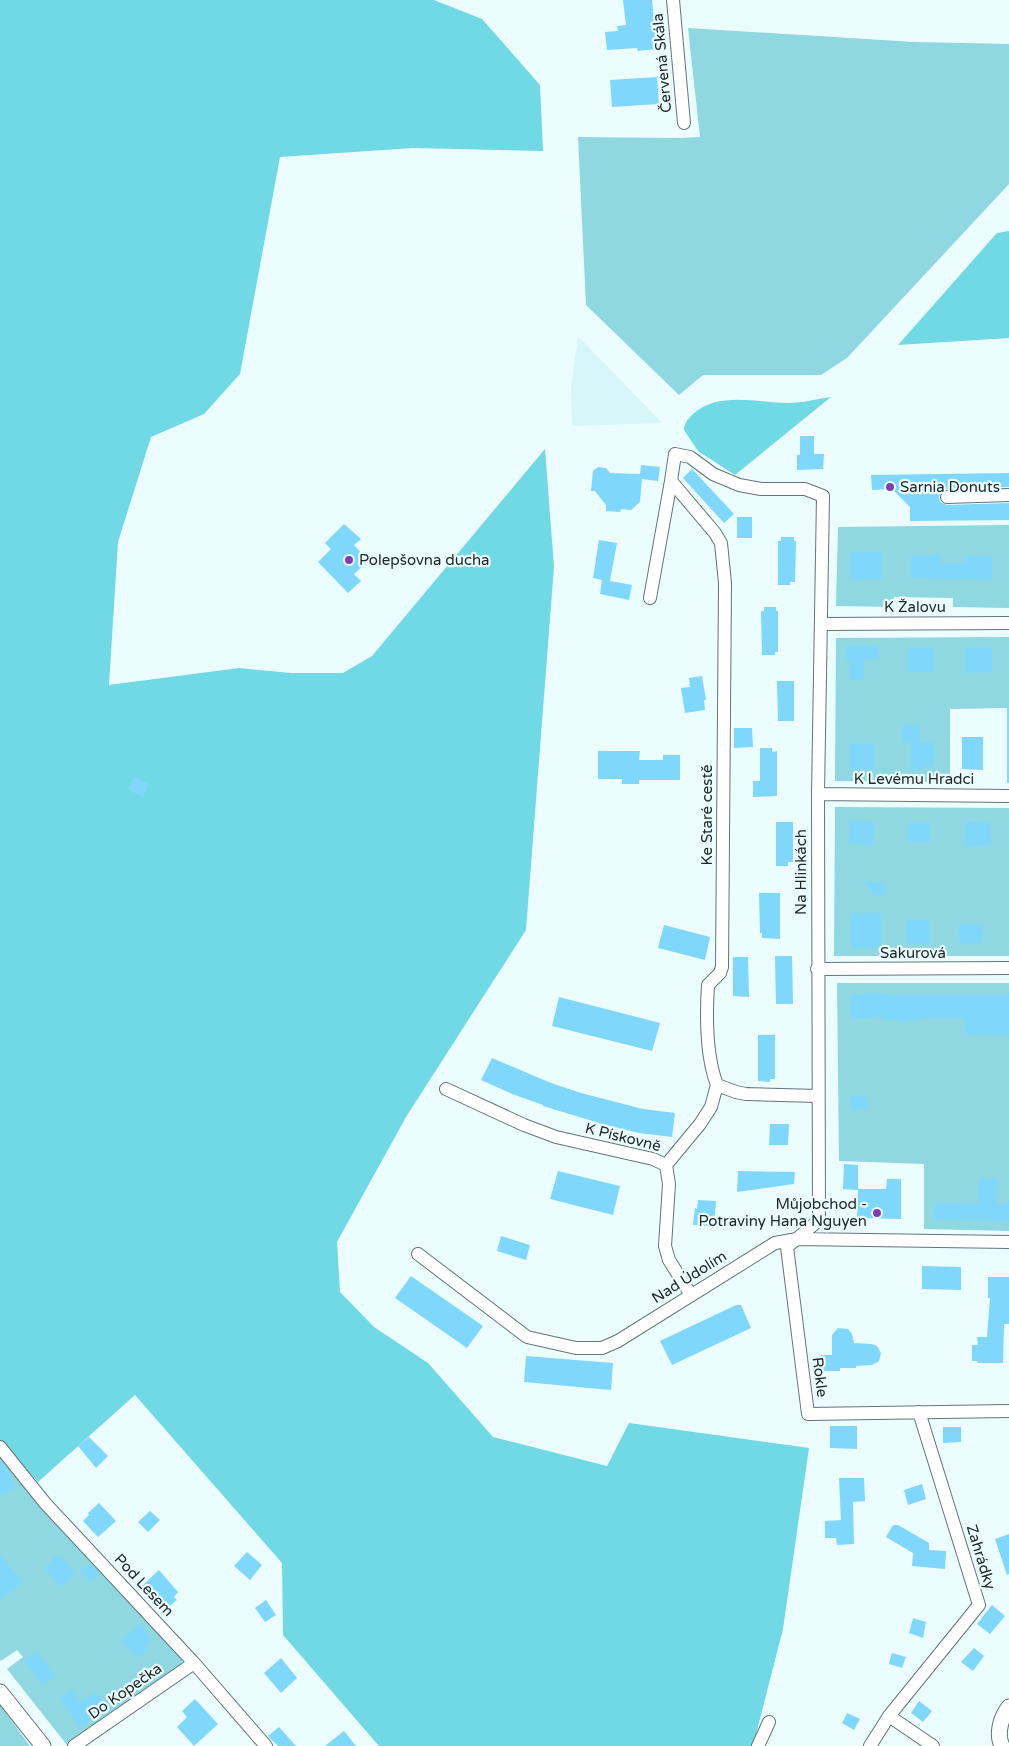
<svg xmlns="http://www.w3.org/2000/svg" width="1009" height="1746" viewBox="0 0 1009 1746" font-family="'Varela Round',sans-serif">
	<style>
		.built { fill: #d6f6fa }
		.green { fill: #90d8e1 }
		.forest { fill: #70d9e5 }
		.building { fill: #7fd8fb }
		.lines { fill: none; stroke-linecap: round; stroke-linejoin: round }
		.minor-casing { stroke: #617577; stroke-width: 14 }
		.tertiary-casing { stroke: #617577; stroke-width: 17 }
		.minor { stroke: #fff; stroke-width: 12 }
		.tertiary { stroke: #fff; stroke-width: 15 }
		.poi-dot { fill: #7d3fb5; stroke: #ebfdff; stroke-width: 2 }
		.labels { text-anchor: middle; stroke-width: 4.5; stroke-linejoin: round; paint-order: stroke }
		.street-label { font-size: 15px; fill: #202829; stroke: #ebfdff }
		.poi-label { font-size: 15px; fill: #202829; stroke: #ebfdff; text-anchor: start }
	</style>
	<rect width="100%" height="100%" fill="#ebfdff"/>
	<path class="built" d="M578 336 662 423 572 426 571 387Z"/>
	<path class="green" d="M688 28 914 42 1009 44V184L847 358 821 375H703L679 395 586 305 578 137 679 138 700 137Z
		M1009 525V608L953 607V598L894 597 893 607 836 606 838 527Z
		M1009 637V783H1007V708L950 709V782L835 781 836 638Z
		M835 807 1009 808V956H834Z
		M837 983H1009V1231L924 1229V1164L839 1161Z
		M0 1457 182 1659V1667L67 1745 7 1669 23 1657 17 1650 1 1661 0 1659Z
		M0 1705 30 1746H0Z"/>
	<path class="forest" d="M0 0H434L482 19 540 85 543 151 413 148 280 157 240 374 204 414 151 437 118 542 109 685 239 668 291 673H343L372 656 545 449 554 567 526 930 406 1117 337 1242 340 1292 374 1327 428 1363 493 1437 607 1466 629 1423 809 1448 783 1629 753 1746H379L283 1635 282 1563 135 1395 38 1482 0 1440Z
		M1009 231V338L898 345 997 233Z
		M831 397 735 475 698 451 684 430C685 422 687 420 693 414 719 391 757 403 788 403 802 403 817 399 831 397Z"/>
	<path class="building" d="M623 0H652L657 49 638 51 637 48 607 50 605 32 618 31 617 26 626 25Z
		M657 77 659 104 612 107 610 80Z
		M800 436H814V454H824L823 469 797 470V455H800Z
		M641 465 660 467 658 481 642 479 640 502 631 510 621 509 620 512 606 511V505L595 491H591L593 471 598 467 606 468 610 473 640 474Z
		M692 469 734 514 724 523 683 478Z
		M1009 473V487L947 489 942 490 939 497 940 502 947 505 1009 503V520L910 521V507L892 489 872 490 871 475Z
		M737 517H752V538H737Z
		M344 524 361 539 354 545 368 561 354 574 361 581 348 593 318 562 331 549 325 543Z
		M781 537H794V541H796L795 582H790V585H778V541H781Z
		M599 540 617 543 610 581 632 585 629 600 600 594 602 580 593 578Z
		M850 552H882V579H850Z
		M942 555V564L966 563V556H992V580L911 578V556Z
		M764 607H776V611H778V652H775V655H762L761 611H764Z
		M846 646H879L878 660 864 659V680H849L850 661H846Z
		M965 647H992V672L965 673Z
		M908 648H934V672H908Z
		M702 676 706 700H704L705 710 685 713 681 688 690 687 689 678Z
		M777 681H794V721H778Z
		M902 725H920V742H912H934V766H924L923 769 911 770V742L902 743Z
		M734 728H752L753 747 734 748Z
		M962 737H983V770L962 769Z
		M849 743H874V769H850Z
		M760 748H772V752L777 751V796L753 797V781H760Z
		M598 751H640L639 760H663V755H680V780H639V784H622V779H598Z
		M134 777 149 784 143 797 128 790Z
		M849 821H874L873 845 849 844Z
		M776 822H793V862H788V866H776Z
		M930 822V842H908V823Z
		M965 822H991V846H965Z
		M863 882H885L884 896 876 895Z
		M759 893H780V939L762 938V933H760Z
		M851 913H881V948H851Z
		M906 920H929V944L906 943Z
		M959 924 983 925 982 943H959Z
		M664 925 710 937 705 960 658 948Z
		M775 956H792L793 1004H776Z
		M733 957H748L749 997 733 996Z
		M871 993 897 995H1009V1035H965V1018H927L903 1022 897 1020H882V1016L872 1018H851V995Z
		M559 997 660 1023 652 1051 552 1026Z
		M758 1035H775V1079H770V1082L758 1081Z
		M492 1058 551 1083 581 1093 643 1109 675 1113 672 1137 639 1133 606 1125 543 1106V1105L512 1094 481 1080Z
		M850 1096H867L868 1109H850Z
		M770 1124H789L788 1145H769Z
		M844 1164 858 1165V1189H886L887 1179H901V1219L857 1218 858 1190 843 1189Z
		M558 1171 620 1186 613 1215 550 1199Z
		M738 1171 795 1172 794 1184 737 1192Z
		M979 1178 997 1179 996 1204H1009V1221L934 1220 935 1203 978 1204Z
		M698 1200 716 1201 714 1226 693 1225 695 1208 697 1209Z
		M501 1236 530 1245 526 1260 497 1251Z
		M922 1266 961 1267V1290L922 1289Z
		M411 1276 483 1326 467 1348 395 1298Z
		M988 1277H1009V1324H1004L1003 1363H978L977 1361H972V1345H978L977 1337H987L990 1298H988Z
		M736 1305H741L751 1328 672 1365 660 1341Z
		M838 1328 848 1329 852 1334 854 1343 872 1344 877 1346 881 1353 879 1361 872 1365 856 1366V1368H840V1371H821V1355H832V1335Z
		M526 1356 613 1363 611 1390 524 1382Z
		M830 1426H857V1449L830 1448Z
		M943 1427H961V1442L943 1443Z
		M89 1437 108 1456 96 1468 78 1446Z
		M0 1460 6 1467 16 1488 0 1496Z
		M839 1478H864L865 1501 853 1502 854 1544 837 1545 836 1538H825V1521L841 1520Z
		M922 1484 926 1499 908 1505 904 1490Z
		M99 1503 116 1521 98 1537 83 1521 89 1515 88 1513Z
		M150 1511 160 1520 148 1532 138 1522Z
		M893 1525H898L929 1543V1550L946 1551 945 1569 912 1566 913 1553 886 1537Z
		M1009 1534V1574L1007 1575 995 1539Z
		M247 1552 262 1565 250 1580 234 1566Z
		M0 1554 23 1582 0 1600Z
		M52 1556 62 1557 76 1574 60 1587 44 1568 52 1562Z
		M89 1563 100 1573 90 1582 80 1571Z
		M159 1570 178 1592 174 1597 177 1600 166 1609 164 1606 161 1608 142 1586Z
		M266 1600 276 1615 265 1622 255 1608Z
		M992 1605 1005 1616 990 1634 977 1624Z
		M913 1618 926 1622 923 1638 909 1633Z
		M139 1623 152 1640 144 1647 147 1650 137 1658 122 1641Z
		M974 1648 984 1656 973 1671 961 1662Z
		M37 1651 55 1676 43 1685 24 1660Z
		M892 1653 906 1657 902 1668 889 1664Z
		M281 1658 297 1678 281 1693 264 1673Z
		M72 1690 81 1702 96 1692 107 1709 79 1727 60 1698Z
		M195 1699 218 1724 194 1746 177 1727 187 1717 182 1711Z
		M919 1701 932 1711 923 1722 911 1713Z
		M847 1713 860 1719 854 1730 842 1723Z
		M279 1727 296 1746H278L268 1736Z
		M344 1731 356 1746H325Z"/>
	<g class="lines">
		<defs>
			<path id="minor" d="M673 0 684 123
				M947 497 1009 495
				M650 598 671 481
				M821 624 1009 623
				M818 794 1009 796
				M817 969 1009 968
				M446 1089 524 1125 556 1137 653 1159 666 1165 669 1184 665 1246 669 1260 691 1295
				M818 1096 746 1094 736 1092 717 1085C706 1056 706 1016 708 985L720 973 722 967 725 583 721 543 715 533 671 481 675 454 690 457 713 474 739 485 761 489H805L823 496 818 794 819 1220 787 1247 808 1414 1009 1411
				M666 1165 700 1124 711 1107 717 1085
				M418 1254 527 1337 576 1348H602L618 1341 775 1243 797 1239 1009 1242
				M0 1447 45 1503 194 1663 266 1746
				M889 1716 933 1746
				M74 1746 194 1663
				M758 1746 769 1722
				M870 1746 889 1716 979 1605 919 1412"/>
			<path id="tertiary" d="M0 1692 43 1746
				M1002 1746C996 1734 1001 1717 1009 1707"/>
		</defs>
		<use href="#minor" class="minor-casing"/>
		<use href="#tertiary" class="tertiary-casing"/>
		<use href="#minor" class="minor"/>
		<use href="#tertiary" class="tertiary"/>
	</g>
	<g class="poi-dot">
		<circle cx="890" cy="487" r="5"/>
		<circle cx="349" cy="560" r="5"/>
		<circle cx="877" cy="1213" r="5"/>
	</g>
	<g class="labels">
		<g class="street-label">
			<text transform="translate(662 63) rotate(-95)" y="5">Červená Skála</text>
			<text x="915" y="612">K Žalovu</text>
			<text x="914" y="784">K Levému Hradci</text>
			<text transform="translate(707 815) rotate(-90)" y="5">Ke Staré cestě</text>
			<text transform="translate(801 872) rotate(-90)" y="5">Na Hlinkách</text>
			<text x="913" y="958">Sakurová</text>
			<text transform="translate(623 1137) rotate(14)" y="5">K Pískovně</text>
			<text transform="translate(689 1277) rotate(-32)" y="5">Nad Údolím</text>
			<text transform="translate(820 1377) rotate(83)" y="5">Rokle</text>
			<text transform="translate(981 1557) rotate(73)" y="5">Zahrádky</text>
			<text transform="translate(144 1585) rotate(47)" y="5">Pod Lesem</text>
			<text transform="translate(125 1691) rotate(-35)" y="5">Do Kopečka</text>
		</g>
		<g class="poi-label">
			<text x="900" y="492">Sarnia Donuts</text>
			<text x="359" y="565">Polepšovna ducha</text>
			<text x="867" y="1209" text-anchor="end">Můjobchod -<tspan x="867" dy="17">Potraviny Hana Nguyen</tspan></text>
		</g>
	</g>
</svg>
